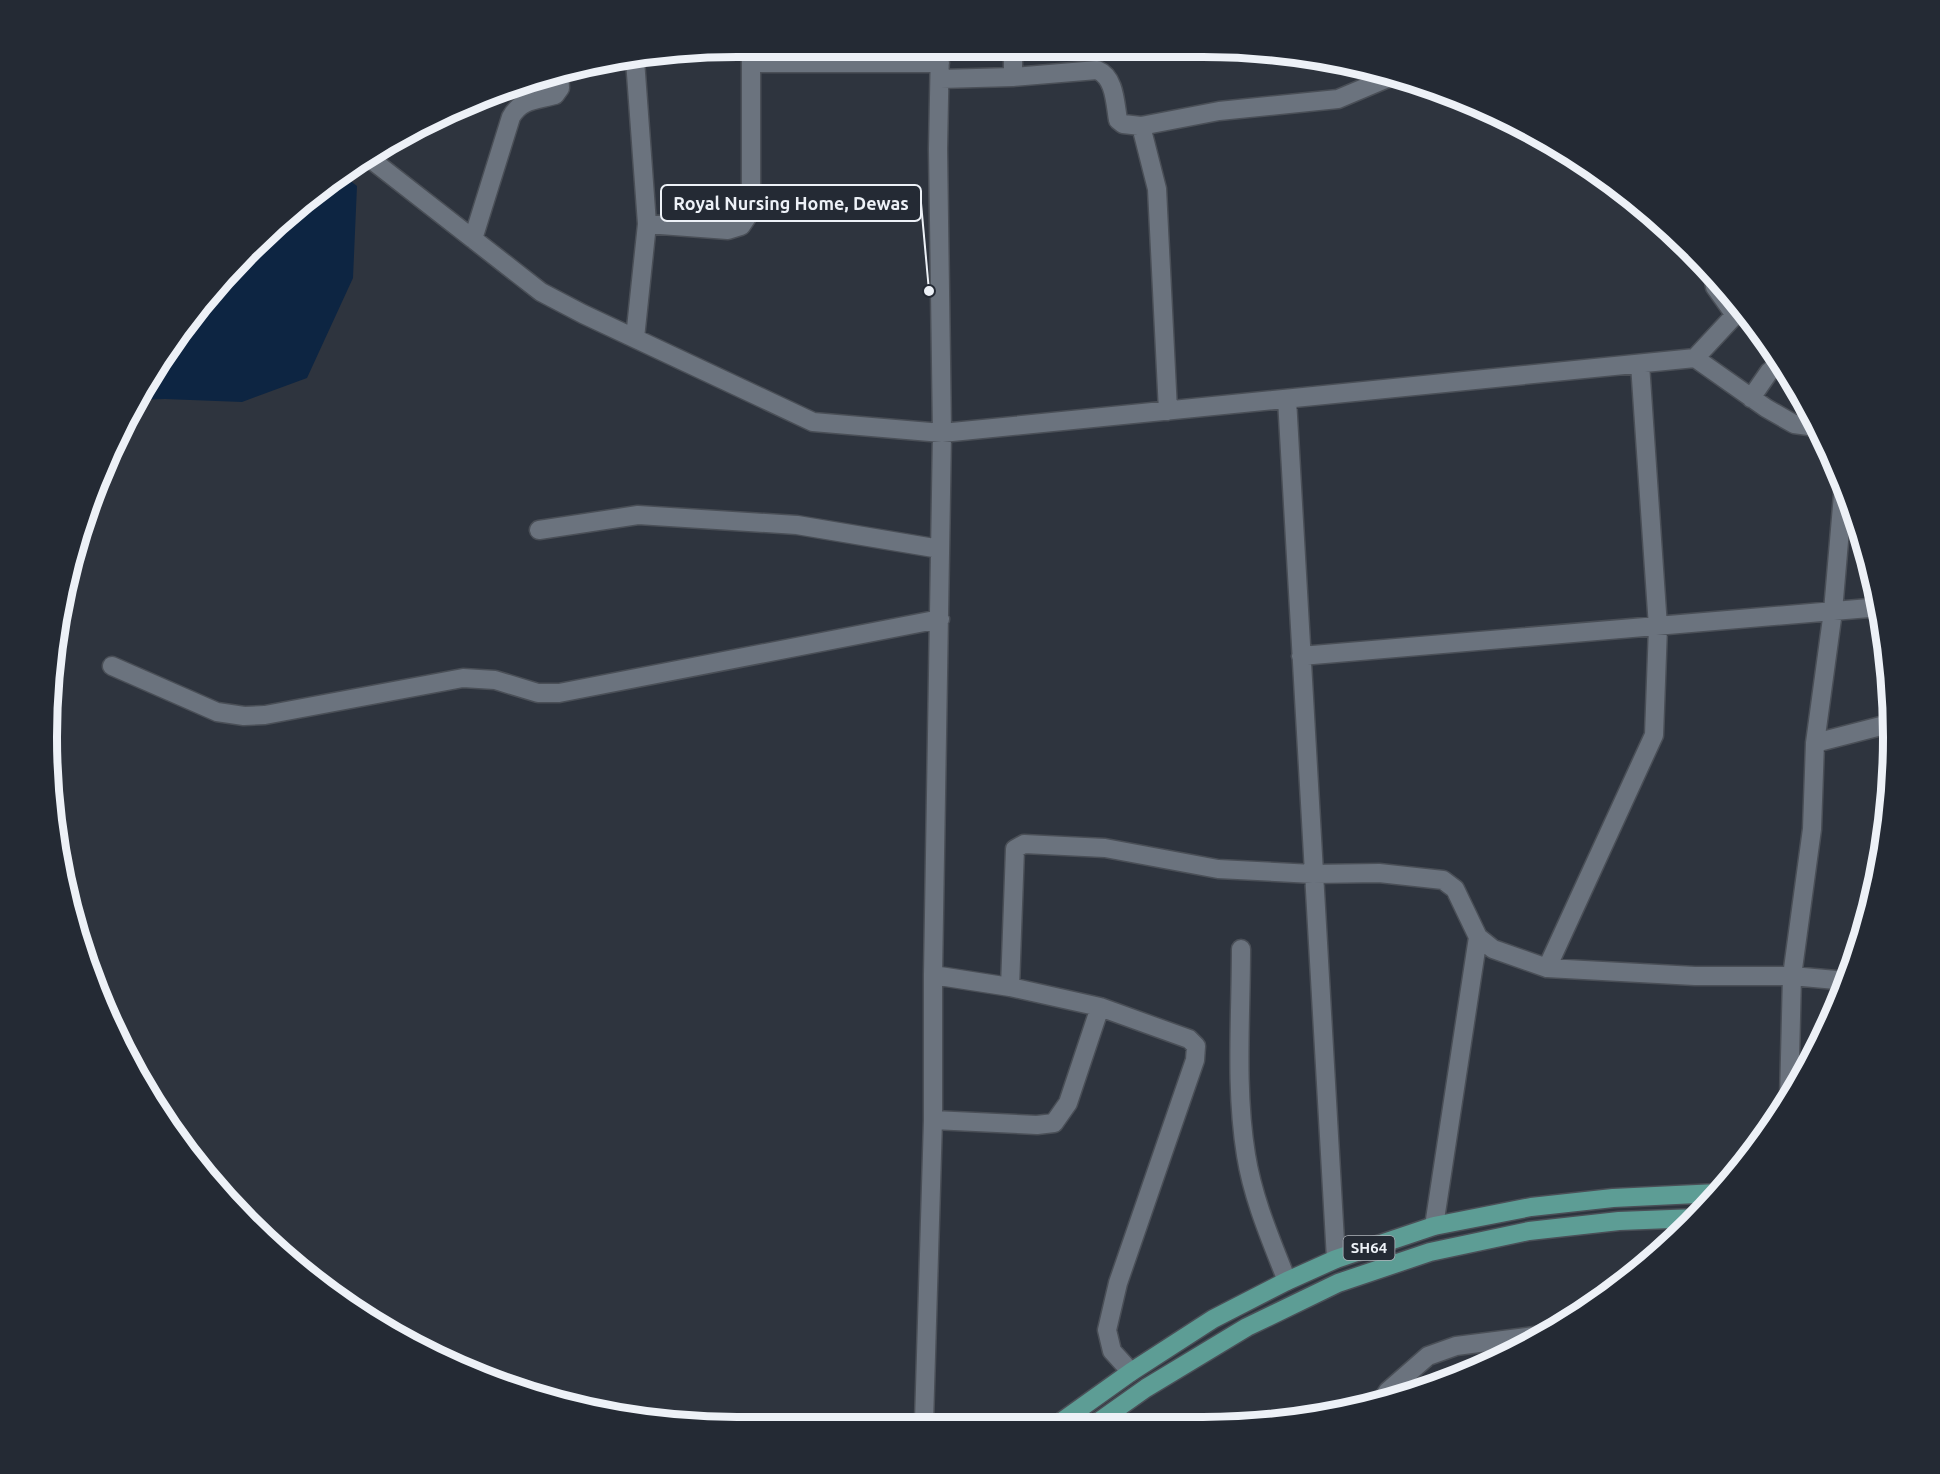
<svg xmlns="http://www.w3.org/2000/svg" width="1940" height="1474" viewBox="0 0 1940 1474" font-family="Ubuntu,sans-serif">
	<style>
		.water { fill: #0d2542 }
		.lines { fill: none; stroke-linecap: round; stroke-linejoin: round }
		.minor-casing { stroke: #4a4f57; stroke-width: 21 }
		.major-casing { stroke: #4a4f57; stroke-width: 21 }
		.minor { stroke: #6b737e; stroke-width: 18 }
		.major { stroke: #5d9d95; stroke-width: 18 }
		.labels { text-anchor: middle; stroke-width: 6; stroke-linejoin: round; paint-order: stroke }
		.shield { fill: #242a34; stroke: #b1b5bc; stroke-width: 1.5 }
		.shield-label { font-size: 15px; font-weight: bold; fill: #edf1f7 }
		.rim { fill: none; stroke: #edf1f7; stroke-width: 8 }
		.leader { fill: none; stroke: #edf1f7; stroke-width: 2 }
		.callout-dot { fill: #edf1f7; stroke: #242a34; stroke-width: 2 }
		.callout { fill: #242a34; stroke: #edf1f7; stroke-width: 2 }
		.callout-label { font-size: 18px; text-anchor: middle; font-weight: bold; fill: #edf1f7 }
	</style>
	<rect width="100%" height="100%" fill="#2e343e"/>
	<path class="water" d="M344 176 357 186 353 278 307 378 242 402 165 399 136 400 163 353 249 249Z"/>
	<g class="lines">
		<defs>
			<path id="minor" d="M1013 47V77
				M635 60 647 224 635 338
				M751 63H940
				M940 79 1013 77 1097 70C1115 77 1115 103 1118 120L1123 124 1141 126 1219 111 1338 99 1395 75
				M1141 126 1157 189 1168 411
				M368 157 541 292 583 314 813 422 942 433 1695 358 1735 315 1742 311
				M647 224 728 230 741 226 751 211V47
				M473 239 511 117C521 99 537 100 555 95L560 88 559 70
				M1713 275 1715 287 1735 315
				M1695 358 1766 408 1794 424 1816 427
				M1751 398 1769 372 1782 362
				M1287 399 1336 1259
				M539 530 638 515 797 525 940 549
				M1301 656 1881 607
				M112 666 217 712 244 716 265 715 463 678 495 680 538 693H559L940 619
				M1815 743 1881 726 1893 732
				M1241 949C1241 1017 1235 1088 1246 1155 1253 1199 1271 1240 1287 1281
				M1547 968 1654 735 1658 627 1640 364
				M933 975 1010 987 1100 1007 1189 1039 1196 1046 1195 1060 1118 1283 1107 1330 1112 1351 1131 1372
				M1010 987 1015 849 1024 844 1105 848 1218 869 1313 874 1379 873 1443 880 1455 889 1478 937 1493 949 1547 968 1695 976H1792L1847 981
				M1789 1099 1792 976 1812 829 1815 743 1833 611 1844 483
				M933 1120 1037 1125 1054 1123 1068 1103 1100 1007
				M1434 1226 1478 937
				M1384 1397 1388 1391 1428 1356 1456 1346 1542 1335
				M924 1422 933 1120V975L942 433 938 149 940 47"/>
			<path id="major" d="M1061 1422 1131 1372 1213 1319 1287 1281 1336 1259 1434 1226 1531 1207 1613 1198 1718 1193
				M1098 1422 1146 1388 1247 1327 1338 1283 1430 1252 1529 1231 1619 1221 1697 1218"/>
		</defs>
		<use href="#minor" class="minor-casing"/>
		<use href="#major" class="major-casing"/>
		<use href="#minor" class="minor"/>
		<use href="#major" class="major"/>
	</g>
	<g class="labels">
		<rect class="shield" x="1343.5" y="1236" width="51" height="24" rx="4.5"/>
		<g class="shield-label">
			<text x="1369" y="1253">SH64</text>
		</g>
	</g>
	<path d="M0 0H1940V1474H0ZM737 57H1203A680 680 0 0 1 1883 737V737A680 680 0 0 1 1203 1417H737A680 680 0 0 1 57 737V737A680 680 0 0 1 737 57Z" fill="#242a34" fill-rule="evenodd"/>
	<path class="rim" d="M737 57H1203A680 680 0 0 1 1883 737V737A680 680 0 0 1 1203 1417H737A680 680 0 0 1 57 737V737A680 680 0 0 1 737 57Z"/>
	<path class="leader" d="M929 291L921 203"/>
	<circle class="callout-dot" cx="929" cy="291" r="6"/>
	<rect class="callout" x="661" y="185" width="260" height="36" rx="6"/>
	<g class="callout-label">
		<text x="791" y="210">Royal Nursing Home, Dewas</text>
	</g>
</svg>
